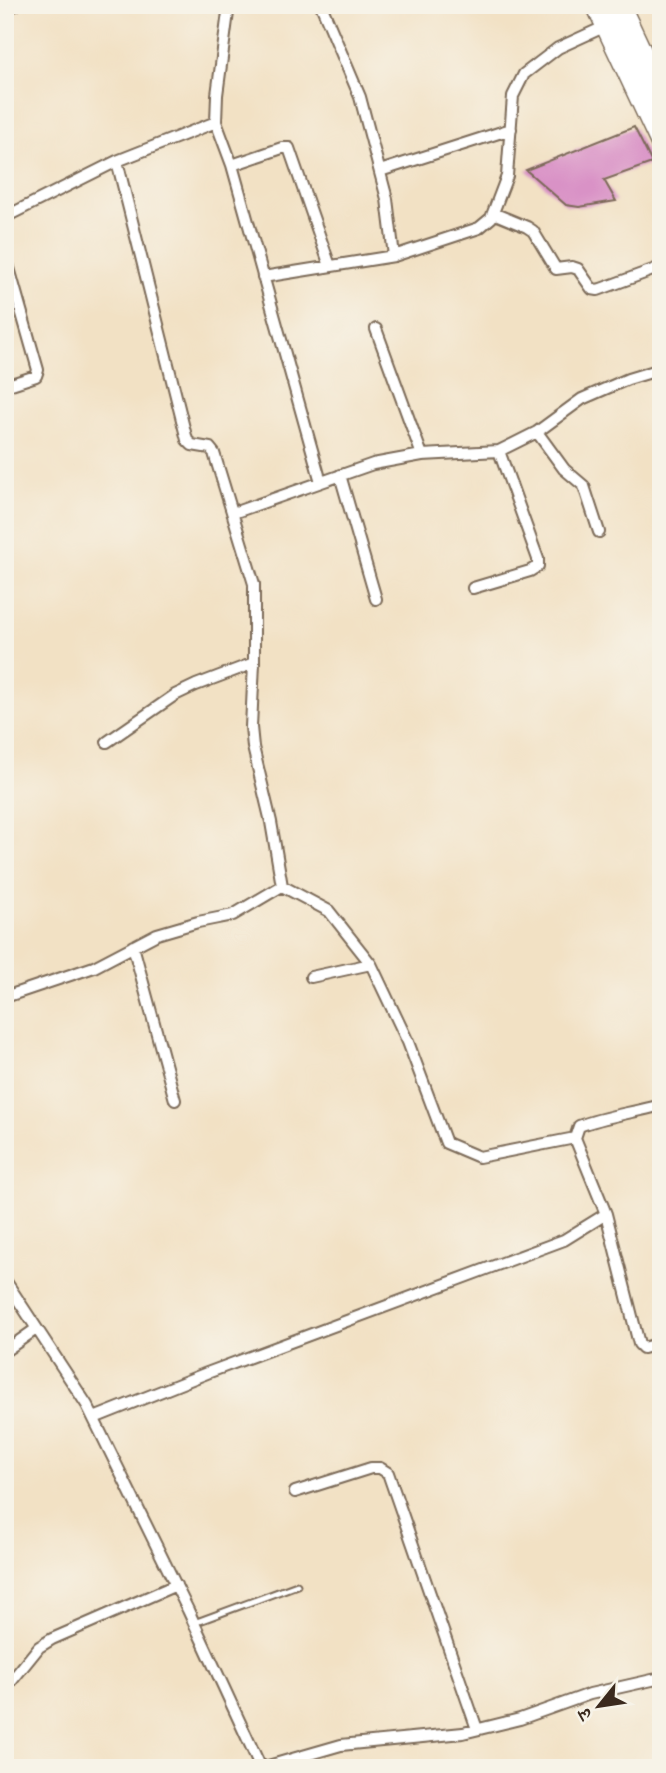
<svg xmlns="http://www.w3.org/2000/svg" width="666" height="1773" viewBox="0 0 666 1773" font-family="Alegreya,'Noto Serif Devanagari',serif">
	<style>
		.building { fill: #d992c6 }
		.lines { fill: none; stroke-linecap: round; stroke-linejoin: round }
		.lane-casing { stroke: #7b6a58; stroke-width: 9 }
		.street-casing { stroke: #7b6a58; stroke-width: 14 }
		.highway-casing { stroke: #7b6a58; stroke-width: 24 }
		.path { stroke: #7b6a58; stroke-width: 2.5; stroke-dasharray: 5 5; stroke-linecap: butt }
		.lane { stroke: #fff; stroke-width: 5 }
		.street { stroke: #fff; stroke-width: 10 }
		.highway { stroke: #fff; stroke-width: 21 }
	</style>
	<rect width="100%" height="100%" fill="#f7f3e8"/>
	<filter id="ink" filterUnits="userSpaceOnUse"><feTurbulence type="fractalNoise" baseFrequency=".0143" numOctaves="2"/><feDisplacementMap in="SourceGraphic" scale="14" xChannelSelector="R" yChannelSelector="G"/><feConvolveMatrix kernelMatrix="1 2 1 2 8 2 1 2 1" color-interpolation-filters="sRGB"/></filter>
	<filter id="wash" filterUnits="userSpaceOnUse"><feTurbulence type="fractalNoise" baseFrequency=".00686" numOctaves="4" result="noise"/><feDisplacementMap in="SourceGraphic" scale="28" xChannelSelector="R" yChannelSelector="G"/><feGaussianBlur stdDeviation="1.57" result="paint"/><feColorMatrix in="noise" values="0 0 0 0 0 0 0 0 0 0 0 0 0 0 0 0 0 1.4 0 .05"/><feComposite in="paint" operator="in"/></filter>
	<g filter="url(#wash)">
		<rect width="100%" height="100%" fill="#f2e1c4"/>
		<g id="blocks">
			<path class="building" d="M634 127 652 163 604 180 616 201 579 207 566 205 526 170Z"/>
		</g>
	</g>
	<g filter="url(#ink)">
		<use href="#blocks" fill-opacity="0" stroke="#7b6a58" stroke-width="2"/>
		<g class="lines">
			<defs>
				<path id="lane" d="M194 1623 297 1585"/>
				<path id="street" d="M229 5 217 95 216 122 117 161 187 440 192 445 210 448 214 453 254 584V663L251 727 253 747 271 822 282 886
					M321 5 360 97 387 199 394 256
					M216 122 232 165 321 482
					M232 165 282 148H289L330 266
					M380 171 511 129
					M493 213 527 227 533 231 556 269 572 267 578 269 592 289 598 290 661 267
					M5 217 117 161
					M5 254 38 370 36 376 5 386
					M263 277 394 256 479 228 491 218 507 176 513 96 524 74 558 48 606 26
					M376 329 422 455
					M537 432 564 469 584 486 599 532
					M340 475 376 599
					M233 513 373 464 422 455 499 451 537 432 582 399 628 379 661 369
					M473 588 530 571 538 566V559L499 451
					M107 742 175 695 196 685 254 663
					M133 946 175 1100
					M311 977 371 964
					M5 997 94 967 157 934 198 922 233 915 282 886 329 911 371 964 408 1042 446 1143 479 1157 575 1138
					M661 1105C633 1113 605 1116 579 1126L575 1138 606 1214 639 1344 643 1348 661 1343
					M5 1280 87 1405 188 1610 261 1768
					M5 1351 36 1329
					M94 1418 207 1373 564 1240 606 1214
					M295 1492 371 1468H380L388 1473 477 1729
					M5 1689 39 1647 52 1639 176 1585
					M261 1768 341 1745 463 1733 520 1719 590 1694 661 1678"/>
				<path id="highway" d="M597 5 661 142
					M619 5 661 95"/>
			</defs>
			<use href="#lane" class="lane-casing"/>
			<use href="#street" class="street-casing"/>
			<use href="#highway" class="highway-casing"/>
			<path class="path" d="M5 15 33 5"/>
			<use href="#lane" class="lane"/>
			<use href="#street" class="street"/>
			<use href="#highway" class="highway"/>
		</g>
	</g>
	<rect width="666" height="1773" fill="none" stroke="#f7f3e8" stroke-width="28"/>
	<g transform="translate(599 1706) rotate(240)" stroke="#f7f3e8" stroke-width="5" paint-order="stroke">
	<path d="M0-5L12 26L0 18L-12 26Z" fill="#3b2a1e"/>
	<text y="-10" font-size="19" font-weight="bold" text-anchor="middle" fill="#3b2a1e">उ</text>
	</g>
</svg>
